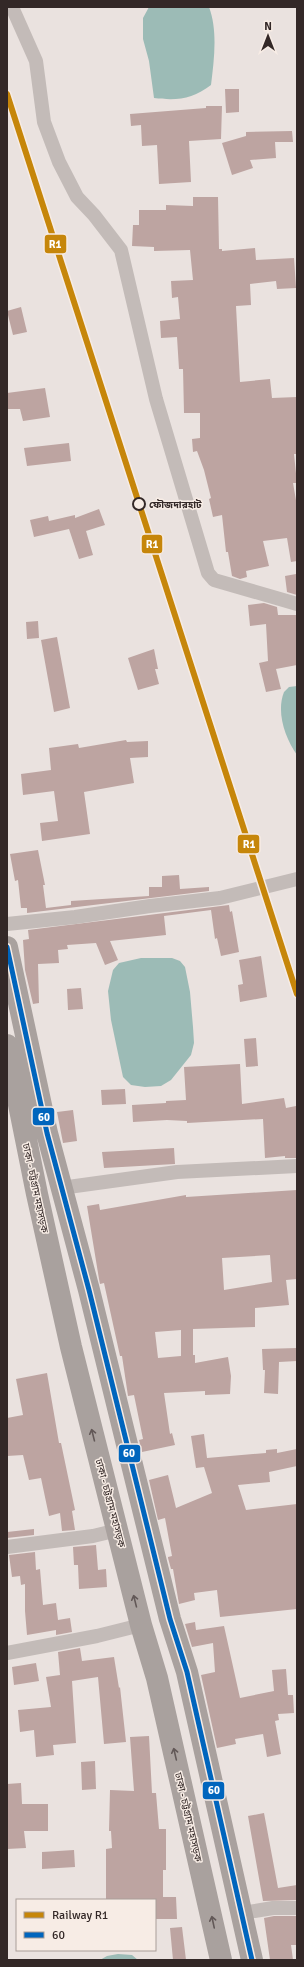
<svg xmlns="http://www.w3.org/2000/svg" width="304" height="1967" viewBox="0 0 304 1967" font-family="Signika,'Noto Sans Bengali',sans-serif">
	<style>
		.water { fill: #9cbbb6 }
		.building { fill: #bda4a1; fill-rule: evenodd }
		.lines { fill: none; stroke-linecap: round; stroke-linejoin: round }
		.street { stroke: #c3bbb8; stroke-width: 14 }
		.highway { stroke: #a9a19e; stroke-width: 22 }
		.bus-1-casing { stroke: #f7ece5; stroke-width: 8 }
		.bus-1 { stroke: #0065bd; stroke-width: 5 }
		.rail-1-casing { stroke: #f7ece5; stroke-width: 9 }
		.rail-1 { stroke: #c6860a; stroke-width: 6 }
		.oneway { stroke: #625857 }
		.stop-dot { fill: #f7ece5; stroke: #332827; stroke-width: 2 }
		.labels { text-anchor: middle; stroke-width: 3; stroke-linejoin: round; paint-order: stroke }
		.stop-label { font-size: 10px; font-weight: bold; fill: #332827; stroke: #f7ece5; text-anchor: start }
		.street-label { font-size: 10px; fill: #332827; stroke: #f7ece5 }
		.line-badge { stroke: #f7ece5; stroke-width: 1.5 }
		.badge-label { font-size: 11px; text-anchor: middle; font-weight: bold; fill: #fff }
	</style>
	<rect width="100%" height="100%" fill="#eae2df"/>
	<path class="water" d="M149 7H209C218 31 214 60 211 85 193 99 177 101 154 98L149 61 143 39V18Z
		M297 686V755C285 738 276 712 284 692L289 687Z
		M141 958H172L180 961 185 967 190 992 193 1027 194 1043 191 1055 171 1080 161 1086 145 1087 131 1085 123 1077 111 1020 108 991 113 970 119 963Z
		M118 1954 132 1955 138 1960H100L107 1956Z"/>
	<path class="building" d="M225 89H239V112L226 113Z
		M206 106H222L221 139 189 141 191 182 159 184 157 145 142 146 141 125 131 126 130 114 206 108Z
		M292 131 293 142H275L276 158 250 160 253 168 232 175 222 143 246 136V132Z
		M193 197H218L219 249H222V251L255 248 256 260 294 258 296 288 277 289 276 281 250 284 251 305 236 306 240 382 270 379 272 398 297 397V454H294L297 483H293L297 506V561L291 562 287 538 263 541 269 566 246 571 247 577 240 579 232 576 228 552H226L222 515 213 517 209 499 211 498 204 470 197 451 193 452 192 439 200 438V413H184L183 369H179L177 337 161 338 160 321 180 319 178 297 172 298 171 281 193 280 190 250 154 251V247L132 246 133 225H139V210H166V205L193 206Z
		M21 307 27 332 13 335 7 311Z
		M45 388 50 417 23 421 20 409H7V393Z
		M69 443 71 461 27 466 24 448Z
		M99 509 105 525 86 531 93 555 79 559 69 529 34 537 30 520 48 516 49 521 75 515V518Z
		M296 574 297 582V595L287 592 285 576Z
		M264 603 277 607 278 615H297V665L276 669 281 689 266 692 259 663 268 661 266 624 250 626 248 605Z
		M38 621 39 638 27 639 26 622Z
		M57 637 70 708 54 712 41 640Z
		M154 649 158 669H155L159 684 138 690 128 658Z
		M126 740 127 742 148 741V757L130 758 134 783 84 792 90 834 42 841 40 823 58 821 54 791 23 795 21 774 51 770 49 748 78 744 79 748Z
		M38 850 45 885H43L46 908 71 905V901L149 896V887H162V876L179 875 180 889 209 887V891L27 913V908H21L18 880 15 881 10 854Z
		M229 905 230 912 232 911 239 952 221 956 217 938 215 939 211 910 164 916 166 935 110 941 118 960 105 965 96 943 67 945 68 949 58 950 59 963 38 964 39 1003 33 1004 25 970 23 940 29 939 28 930Z
		M261 956 267 997 240 1002 238 985 243 984 239 960Z
		M81 988 83 1009 68 1010 67 989Z
		M256 1038 258 1066 246 1067 244 1039Z
		M240 1064 242 1104 284 1098 286 1108 296 1106 297 1158H285V1156L265 1158 263 1119 187 1123V1121L167 1120 133 1122 132 1105 166 1103V1101L186 1100 184 1067Z
		M125 1089 126 1104 102 1105 101 1090Z
		M73 1110 77 1141 63 1143 57 1112Z
		M174 1148 175 1164 104 1168 102 1152Z
		M297 1190V1279L286 1280 289 1305 255 1308V1327L193 1329V1355H195V1363L228 1357 231 1376 230 1394 205 1395V1391L164 1393 170 1434 172 1433 175 1445 142 1452 139 1440 143 1439 134 1395 128 1396 122 1356H120L104 1283 100 1284 99 1279 87 1206 99 1204 100 1210 186 1195V1197ZM270 1255 272 1282 224 1290 222 1258ZM181 1330V1356L158 1358 155 1332Z
		M297 1348V1361L279 1362 278 1394 264 1393 265 1370H263L262 1349Z
		M47 1373 59 1443H61L75 1510 72 1511 75 1530 62 1531 60 1513 49 1516 41 1478 29 1480 23 1455 7 1456V1418L23 1415 16 1379Z
		M204 1434 207 1458 266 1453V1450L277 1449V1453L297 1449V1466L269 1472 270 1482 238 1485 246 1510 297 1504V1609L220 1617 217 1590 194 1593 195 1600 179 1604 173 1569H171L168 1558V1557L172 1556 165 1518 158 1520 149 1480 168 1475 176 1508 212 1493 204 1467 196 1468 191 1436Z
		M34 1529V1535L7 1538V1532Z
		M96 1545 98 1570 106 1569 107 1587 79 1589 78 1565H74L73 1547Z
		M35 1552 36 1570 40 1569 43 1605 56 1603 58 1620 70 1618 72 1632 56 1635V1630L27 1635 25 1611V1584L21 1585 20 1576 12 1577 9 1555Z
		M195 1622 196 1630 224 1626 240 1698 274 1691 272 1670 286 1669 288 1695H293L294 1713 278 1714 279 1720 275 1721 281 1754 267 1757 263 1734 235 1739 236 1744 217 1748 201 1675 215 1672 213 1643 192 1647 185 1624Z
		M80 1648 82 1661 114 1657 119 1688 120 1687 126 1742 104 1744 98 1677 72 1681 76 1743 53 1745 54 1755 36 1757 34 1730 20 1732 18 1710 51 1707 46 1677 60 1675 58 1652Z
		M36 1663 39 1681 14 1685 12 1667Z
		M149 1736 152 1793H156L159 1829H166V1870H163V1897H176L177 1919H155V1900H106V1849L112 1848 111 1831H109L110 1790 134 1791 130 1737Z
		M95 1761 96 1789 82 1790 81 1762Z
		M21 1783 22 1804H48V1831H24L26 1848 7 1849V1784Z
		M264 1813 278 1888 297 1885V1900L263 1901 248 1816Z
		M74 1850 75 1867 42 1869V1852Z
		M274 1916H297V1945H291L293 1960H270L264 1918Z
		M182 1927 186 1960H173L170 1928Z"/>
	<g class="lines">
		<path class="street" d="M12 7 36 61 44 122 59 162 77 197 94 215 121 250 156 399 208 573 214 580 297 604
			M7 924 75 917 150 906 220 898 297 879
			M61 1188 177 1172 297 1166
			M7 1547 93 1536 118 1530
			M7 1653 97 1636 141 1625
			M242 1913 273 1908H297"/>
		<path class="highway" d="M7 947 47 1133 89 1290 170 1619 187 1672 252 1960
			M7 1045 37 1194 71 1347 141 1625 157 1678 221 1960"/>
		<defs>
			<path id="bus-1" d="M7 947 47 1133 89 1290 170 1619 187 1672 252 1960"/>
		</defs>
		<use href="#bus-1" class="bus-1-casing"/>
		<use href="#bus-1" class="bus-1"/>
		<defs>
			<path id="rail-1" d="M7 94 297 994"/>
		</defs>
		<use href="#rail-1" class="rail-1-casing"/>
		<use href="#rail-1" class="rail-1"/>
	</g>
	<defs><path id="oneway-shaft" d="M-6 0H5M1.5-3L5.5 0L1.5 3" fill="none" stroke-width="1.6" stroke-linecap="round" stroke-linejoin="round"/></defs>
	<g class="oneway">
		<use href="#oneway-shaft" transform="translate(93 1435) rotate(-104)"/>
		<use href="#oneway-shaft" transform="translate(135 1601) rotate(-104)"/>
		<use href="#oneway-shaft" transform="translate(175 1754) rotate(-103)"/>
		<use href="#oneway-shaft" transform="translate(213 1922) rotate(-102)"/>
	</g>
	<circle class="stop-dot" cx="139" cy="504" r="6"/>
	<g class="labels">
		<g class="stop-label">
			<text x="149" y="508">ফৌজদারহাট</text>
		</g>
		<g class="street-label">
			<text transform="translate(36 1188) rotate(78)" y="4">ঢাকা - চট্টগ্রাম মহাসড়ক</text>
			<text transform="translate(111 1503) rotate(75)" y="4">ঢাকা - চট্টগ্রাম মহাসড়ক</text>
			<text transform="translate(189 1817) rotate(77)" y="4">ঢাকা - চট্টগ্রাম মহাসড়ক</text>
		</g>
	</g>
	<g class="line-badge">
		<rect x="44" y="234" width="23" height="20" rx="4" fill="#c6860a"/>
		<rect x="141" y="534" width="22" height="20" rx="4" fill="#c6860a"/>
		<rect x="237" y="834" width="23" height="20" rx="4" fill="#c6860a"/>
		<rect x="32" y="1107" width="23" height="19" rx="4" fill="#0065bd"/>
		<rect x="118" y="1444" width="23" height="19" rx="4" fill="#0065bd"/>
		<rect x="202" y="1781" width="23" height="19" rx="4" fill="#0065bd"/>
	</g>
	<g class="badge-label">
		<text x="55" y="248">R1</text>
		<text x="152" y="548">R1</text>
		<text x="249" y="848">R1</text>
		<text x="44" y="1121">60</text>
		<text x="129" y="1457">60</text>
		<text x="214" y="1794">60</text>
	</g>
	<rect width="304" height="1967" fill="none" stroke="#332827" stroke-width="16"/>
	<rect x="16" y="1899" width="140" height="52" fill="#f7ece5" stroke="#a99e99"/>
	<rect x="24" y="1912" width="20" height="6" fill="#c6860a" stroke="#a99e99"/>
	<text x="52" y="1919" font-size="12" fill="#332827">Railway R1</text>
	<rect x="24" y="1932" width="20" height="6" fill="#0065bd" stroke="#a99e99"/>
	<text x="52" y="1939" font-size="12" fill="#332827">60</text>
	<g transform="translate(268 36)" stroke="#f7ece5" stroke-width="3" paint-order="stroke">
	<path d="M0-3L7 15L0 10L-7 15Z" fill="#332827"/>
	<text y="-6" font-size="11" font-weight="bold" text-anchor="middle" fill="#332827">N</text>
	</g>
</svg>
